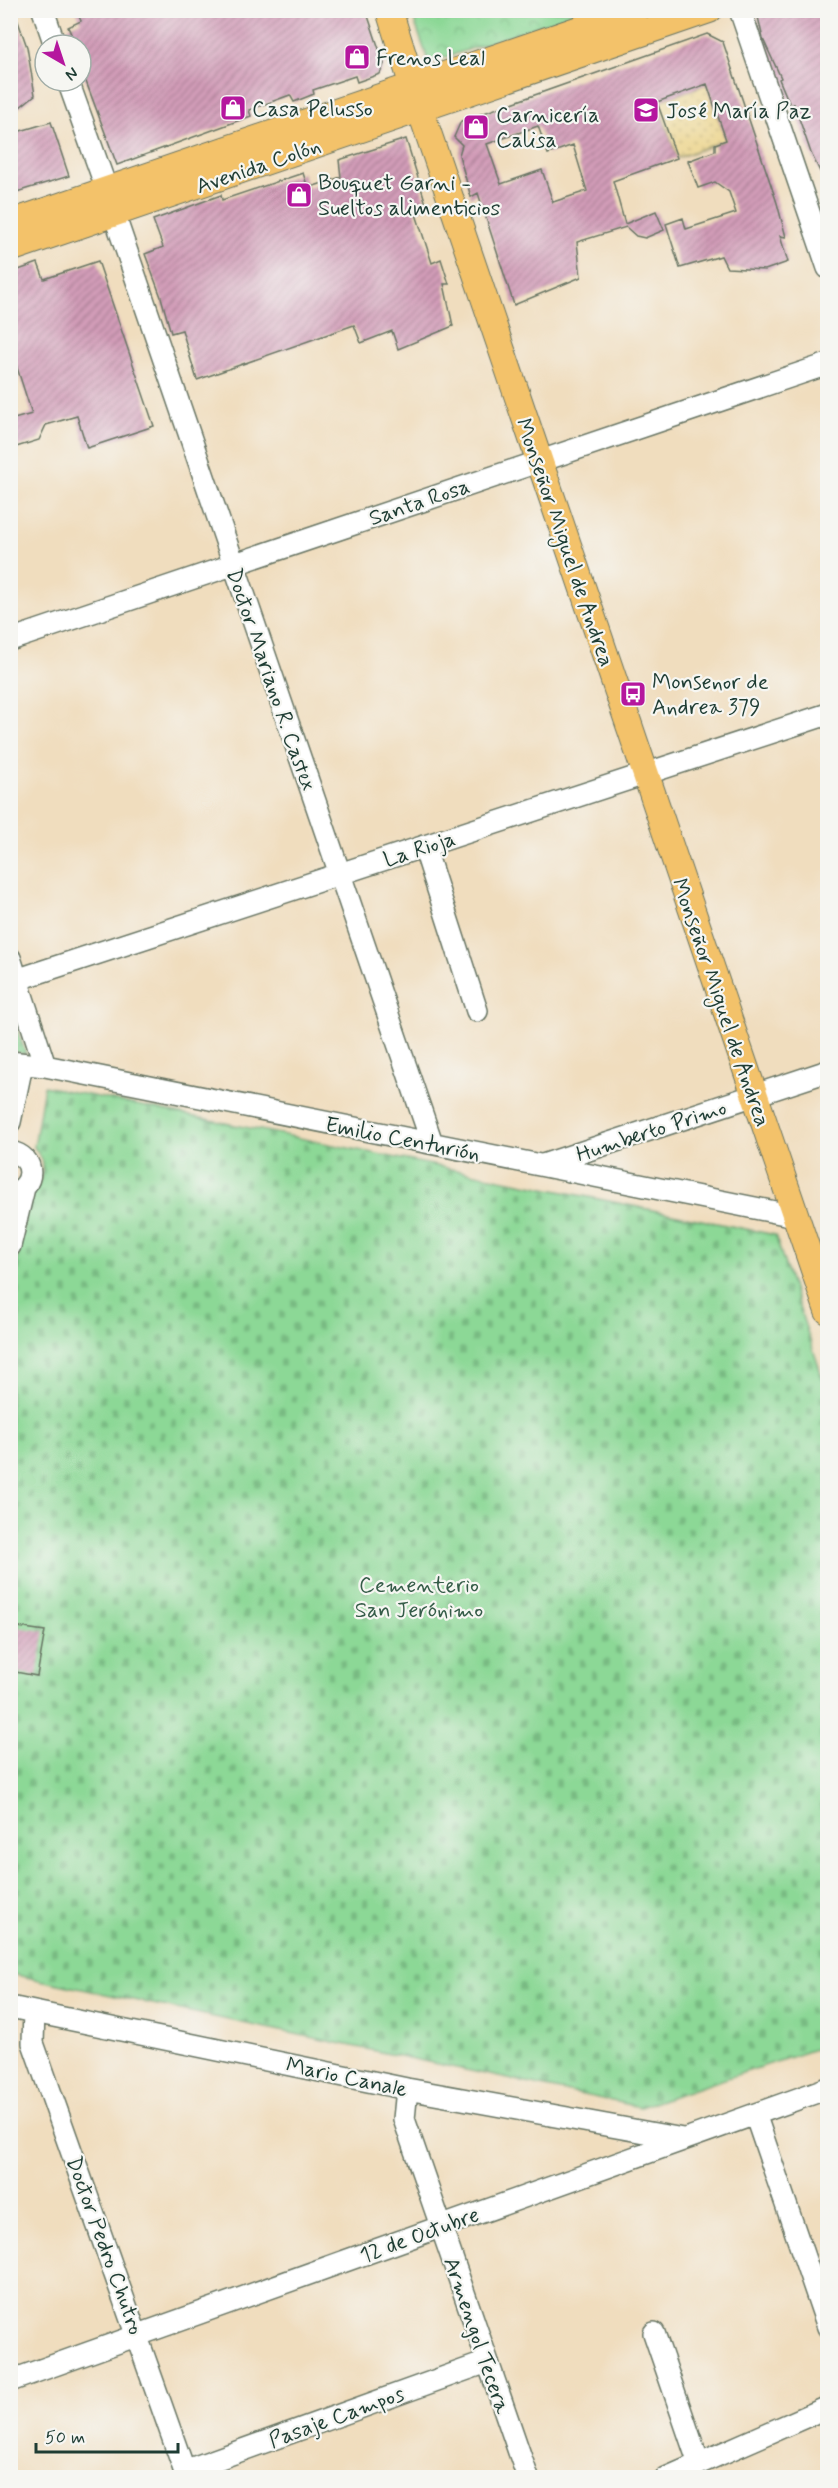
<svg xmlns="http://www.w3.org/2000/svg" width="838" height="2488" viewBox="0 0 838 2488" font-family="Mynerve,sans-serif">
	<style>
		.sand { fill: url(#sand-dots); stroke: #868c69; stroke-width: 1.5 }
		.cemetery { fill: url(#cemetery-stones); stroke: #568a65; stroke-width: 1.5 }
		.park { fill: url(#park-crowns); stroke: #568a65; stroke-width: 1.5 }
		.building { fill: url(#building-hatch); fill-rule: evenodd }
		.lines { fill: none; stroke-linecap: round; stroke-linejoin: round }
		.minor-casing { stroke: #687564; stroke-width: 24 }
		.major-casing { stroke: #687564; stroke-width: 28 }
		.minor { stroke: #fff; stroke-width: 21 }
		.major { stroke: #f3c26a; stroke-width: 26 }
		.labels { text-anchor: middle; stroke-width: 4.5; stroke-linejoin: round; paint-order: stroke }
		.poi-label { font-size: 22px; fill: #1f3d34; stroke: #f6f6f2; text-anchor: start }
		.street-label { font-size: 22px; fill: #1f3d34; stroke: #f6f6f2 }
		.park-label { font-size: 22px; fill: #355c48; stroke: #f6f6f2 }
	</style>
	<defs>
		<pattern id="sand-dots" width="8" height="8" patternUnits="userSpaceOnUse" patternTransform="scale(1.5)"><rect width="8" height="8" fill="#eeda9e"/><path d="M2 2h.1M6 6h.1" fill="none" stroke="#ccbc89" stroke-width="1.8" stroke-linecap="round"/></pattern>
		<pattern id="cemetery-stones" width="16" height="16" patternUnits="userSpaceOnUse" patternTransform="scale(1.5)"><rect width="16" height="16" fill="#8cd896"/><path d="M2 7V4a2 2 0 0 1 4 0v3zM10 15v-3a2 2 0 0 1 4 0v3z" fill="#78ba82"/></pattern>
		<pattern id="park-crowns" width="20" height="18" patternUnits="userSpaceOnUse" patternTransform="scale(1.5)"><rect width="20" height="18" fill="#8cd896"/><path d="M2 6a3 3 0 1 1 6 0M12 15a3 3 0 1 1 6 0" fill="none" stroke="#78ba82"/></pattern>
		<pattern id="building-hatch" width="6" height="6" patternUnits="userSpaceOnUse" patternTransform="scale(1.5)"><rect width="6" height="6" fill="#d29cb8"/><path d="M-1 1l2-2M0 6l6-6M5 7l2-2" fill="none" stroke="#aa8096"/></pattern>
	</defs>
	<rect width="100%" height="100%" fill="#f6f6f2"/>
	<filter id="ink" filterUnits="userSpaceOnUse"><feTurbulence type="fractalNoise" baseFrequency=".0167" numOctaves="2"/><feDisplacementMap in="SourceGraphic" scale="12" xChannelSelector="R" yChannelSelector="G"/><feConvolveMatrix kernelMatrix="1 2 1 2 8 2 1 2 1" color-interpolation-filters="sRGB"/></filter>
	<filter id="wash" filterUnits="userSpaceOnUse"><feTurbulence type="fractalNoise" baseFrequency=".008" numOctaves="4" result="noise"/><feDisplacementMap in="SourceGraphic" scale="24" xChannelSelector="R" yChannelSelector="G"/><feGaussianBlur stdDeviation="1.35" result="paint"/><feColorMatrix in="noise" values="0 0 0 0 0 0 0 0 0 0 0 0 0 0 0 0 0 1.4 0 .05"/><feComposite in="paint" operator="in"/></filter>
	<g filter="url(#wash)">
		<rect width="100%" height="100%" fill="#f0ddbe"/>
		<path class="sand" d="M707 84 726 140 677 158 661 112 618 127 614 117Z"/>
		<path class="cemetery" d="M44 1086 775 1235 827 1391V2045L640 2107 11 1974 10 1299 29 1196C45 1181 47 1164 34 1147Z"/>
		<path class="park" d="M411 11V10L582 11 429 63Z
			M11 1014 26 1054 11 1051Z"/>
		<g id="blocks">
			<path class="building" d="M10 10H14L27 47 35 95 10 115Z
				M76 10H366L384 64 380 74 357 82 355 76 313 90 314 94 294 102 290 95 249 110 251 116 117 165 81 68V45H76L68 27 81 21Z
				M763 10H828V188L811 153 794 104 790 105 779 79 781 78 763 39 758 17Z
				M707 34 723 42 777 203 786 237 780 236 788 262 765 270 727 268 721 256 680 268 666 224 683 218 686 229 736 213 729 192 715 182 698 188 688 161 715 151V144L726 140 707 84 657 102 677 158 613 181 625 224 656 211 664 230 645 238 636 236 626 227 577 242 581 277 514 305 478 193 471 197 459 155 462 145 454 137 461 121ZM538 126 548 154 573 145 587 191 553 202 542 170 501 184 487 144Z
				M51 122 69 176 10 194V134Z
				M406 139 427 207 415 211 432 263 441 259 449 284H444L453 326 398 349 392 331 361 343 354 325 197 380 182 330 171 333 161 297 145 254 163 247 153 220 221 195 222 200 303 173 308 188 341 177 339 160Z
				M98 261 154 426 87 448 77 416 46 425 39 440 13 448 10 420 32 414 10 346V273L38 263 44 279Z
				M10 1626 45 1631 37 1676 10 1671Z"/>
		</g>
	</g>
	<g filter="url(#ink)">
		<use href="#blocks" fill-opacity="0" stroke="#687564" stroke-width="1.5"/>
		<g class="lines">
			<defs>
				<path id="minor" d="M43 10 55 45
					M740 10 828 268
					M68 81 107 190
					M114 214 432 1143
					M10 640 828 364
					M424 846 477 1011
					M10 958 45 1066
					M10 982 828 714
					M10 1062 45 1066 795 1216
					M10 1122 22 1065
					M10 1152C37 1156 36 1189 10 1194
					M543 1165 828 1071
					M10 1246 24 1188
					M10 2007 407 2089 683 2139
					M34 2012 33 2043 187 2478
					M407 2089 404 2119 528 2478
					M755 2114 828 2327
					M654 2333 699 2464
					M10 2381 828 2088
					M184 2471 487 2362
					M666 2478 828 2407"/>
				<path id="major" d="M389 10 420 109 828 1311
					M10 223 635 10
					M10 249 709 10"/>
			</defs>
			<use href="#minor" class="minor-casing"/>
			<use href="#major" class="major-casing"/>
			<use href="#minor" class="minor"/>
			<use href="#major" class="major"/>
		</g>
	</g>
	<defs>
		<symbol id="shop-square" viewBox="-11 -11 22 22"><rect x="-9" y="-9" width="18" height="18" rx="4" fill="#b5179e" stroke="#f6f6f2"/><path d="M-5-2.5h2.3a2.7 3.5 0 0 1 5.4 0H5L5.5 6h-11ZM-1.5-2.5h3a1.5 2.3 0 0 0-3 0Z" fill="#fff"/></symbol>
		<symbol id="school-square" viewBox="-11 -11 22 22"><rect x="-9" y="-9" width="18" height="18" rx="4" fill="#b5179e" stroke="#f6f6f2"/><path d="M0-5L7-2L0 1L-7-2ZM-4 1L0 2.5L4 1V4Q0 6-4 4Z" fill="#fff"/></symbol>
		<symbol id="bus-square" viewBox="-11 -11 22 22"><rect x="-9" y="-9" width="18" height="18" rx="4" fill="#b5179e" stroke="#f6f6f2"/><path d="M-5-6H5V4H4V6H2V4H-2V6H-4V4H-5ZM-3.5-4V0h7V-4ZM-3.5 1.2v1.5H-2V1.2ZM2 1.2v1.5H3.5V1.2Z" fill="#fff"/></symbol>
	</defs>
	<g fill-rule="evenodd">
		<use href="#shop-square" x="342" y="42" width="30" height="30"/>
		<use href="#shop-square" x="218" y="93" width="30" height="30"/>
		<use href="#school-square" x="631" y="95" width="30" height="30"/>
		<use href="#shop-square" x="461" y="112" width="30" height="30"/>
		<use href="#shop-square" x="284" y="180" width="30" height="30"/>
		<use href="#bus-square" x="618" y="679" width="30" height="30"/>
	</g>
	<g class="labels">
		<g class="poi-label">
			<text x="376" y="65">Frenos Leal</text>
			<text x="252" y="116">Casa Pelusso</text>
			<text x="666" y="118">José María Paz</text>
			<text x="496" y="122">Carnicería<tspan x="496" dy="25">Calisa</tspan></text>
			<text x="318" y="190">Bouquet Garni -<tspan x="318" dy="25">Sueltos alimenticios</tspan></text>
			<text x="652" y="689">Monsenor de<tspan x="652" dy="25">Andrea 379</tspan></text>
		</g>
		<g class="street-label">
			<text transform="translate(258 165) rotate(-19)" y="8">Avenida Colón</text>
			<text transform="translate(419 501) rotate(-19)" y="8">Santa Rosa</text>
			<text transform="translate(566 542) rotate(71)" y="8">Monseñor Miguel de Andrea</text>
			<text transform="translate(272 679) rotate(71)" y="8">Doctor Mariano R. Castex</text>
			<text transform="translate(419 848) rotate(-18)" y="8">La Rioja</text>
			<text transform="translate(722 1002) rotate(71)" y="8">Monseñor Miguel de Andrea</text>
			<text transform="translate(651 1130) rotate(-18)" y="8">Humberto Primo</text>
			<text transform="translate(403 1138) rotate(11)" y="8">Emilio Centurión</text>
			<text transform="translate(347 2076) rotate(12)" y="8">Mario Canale</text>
			<text transform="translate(419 2234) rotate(-20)" y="8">12 de Octubre</text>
			<text transform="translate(106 2245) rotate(70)" y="8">Doctor Pedro Chutro</text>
			<text transform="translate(478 2335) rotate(71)" y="8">Armengol Tecera</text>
			<text transform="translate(336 2416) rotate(-20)" y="8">Pasaje Campos</text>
		</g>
		<g class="park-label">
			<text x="419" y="1592">Cementerio<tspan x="419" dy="25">San Jerónimo</tspan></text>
		</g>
	</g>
	<rect width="838" height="2488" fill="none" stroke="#f6f6f2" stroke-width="36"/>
	<g transform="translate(63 63) rotate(141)"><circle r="28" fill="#f6f6f2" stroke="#a0aca6" stroke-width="1.5"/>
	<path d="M0-4.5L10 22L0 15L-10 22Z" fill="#b5179e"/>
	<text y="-9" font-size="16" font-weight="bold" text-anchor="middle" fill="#1f3d34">N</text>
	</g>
	<path d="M36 2443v9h142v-9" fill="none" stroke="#1f3d34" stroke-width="3"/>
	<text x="45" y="2443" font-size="18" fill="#1f3d34" stroke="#f6f6f2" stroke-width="4.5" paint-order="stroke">50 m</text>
</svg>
